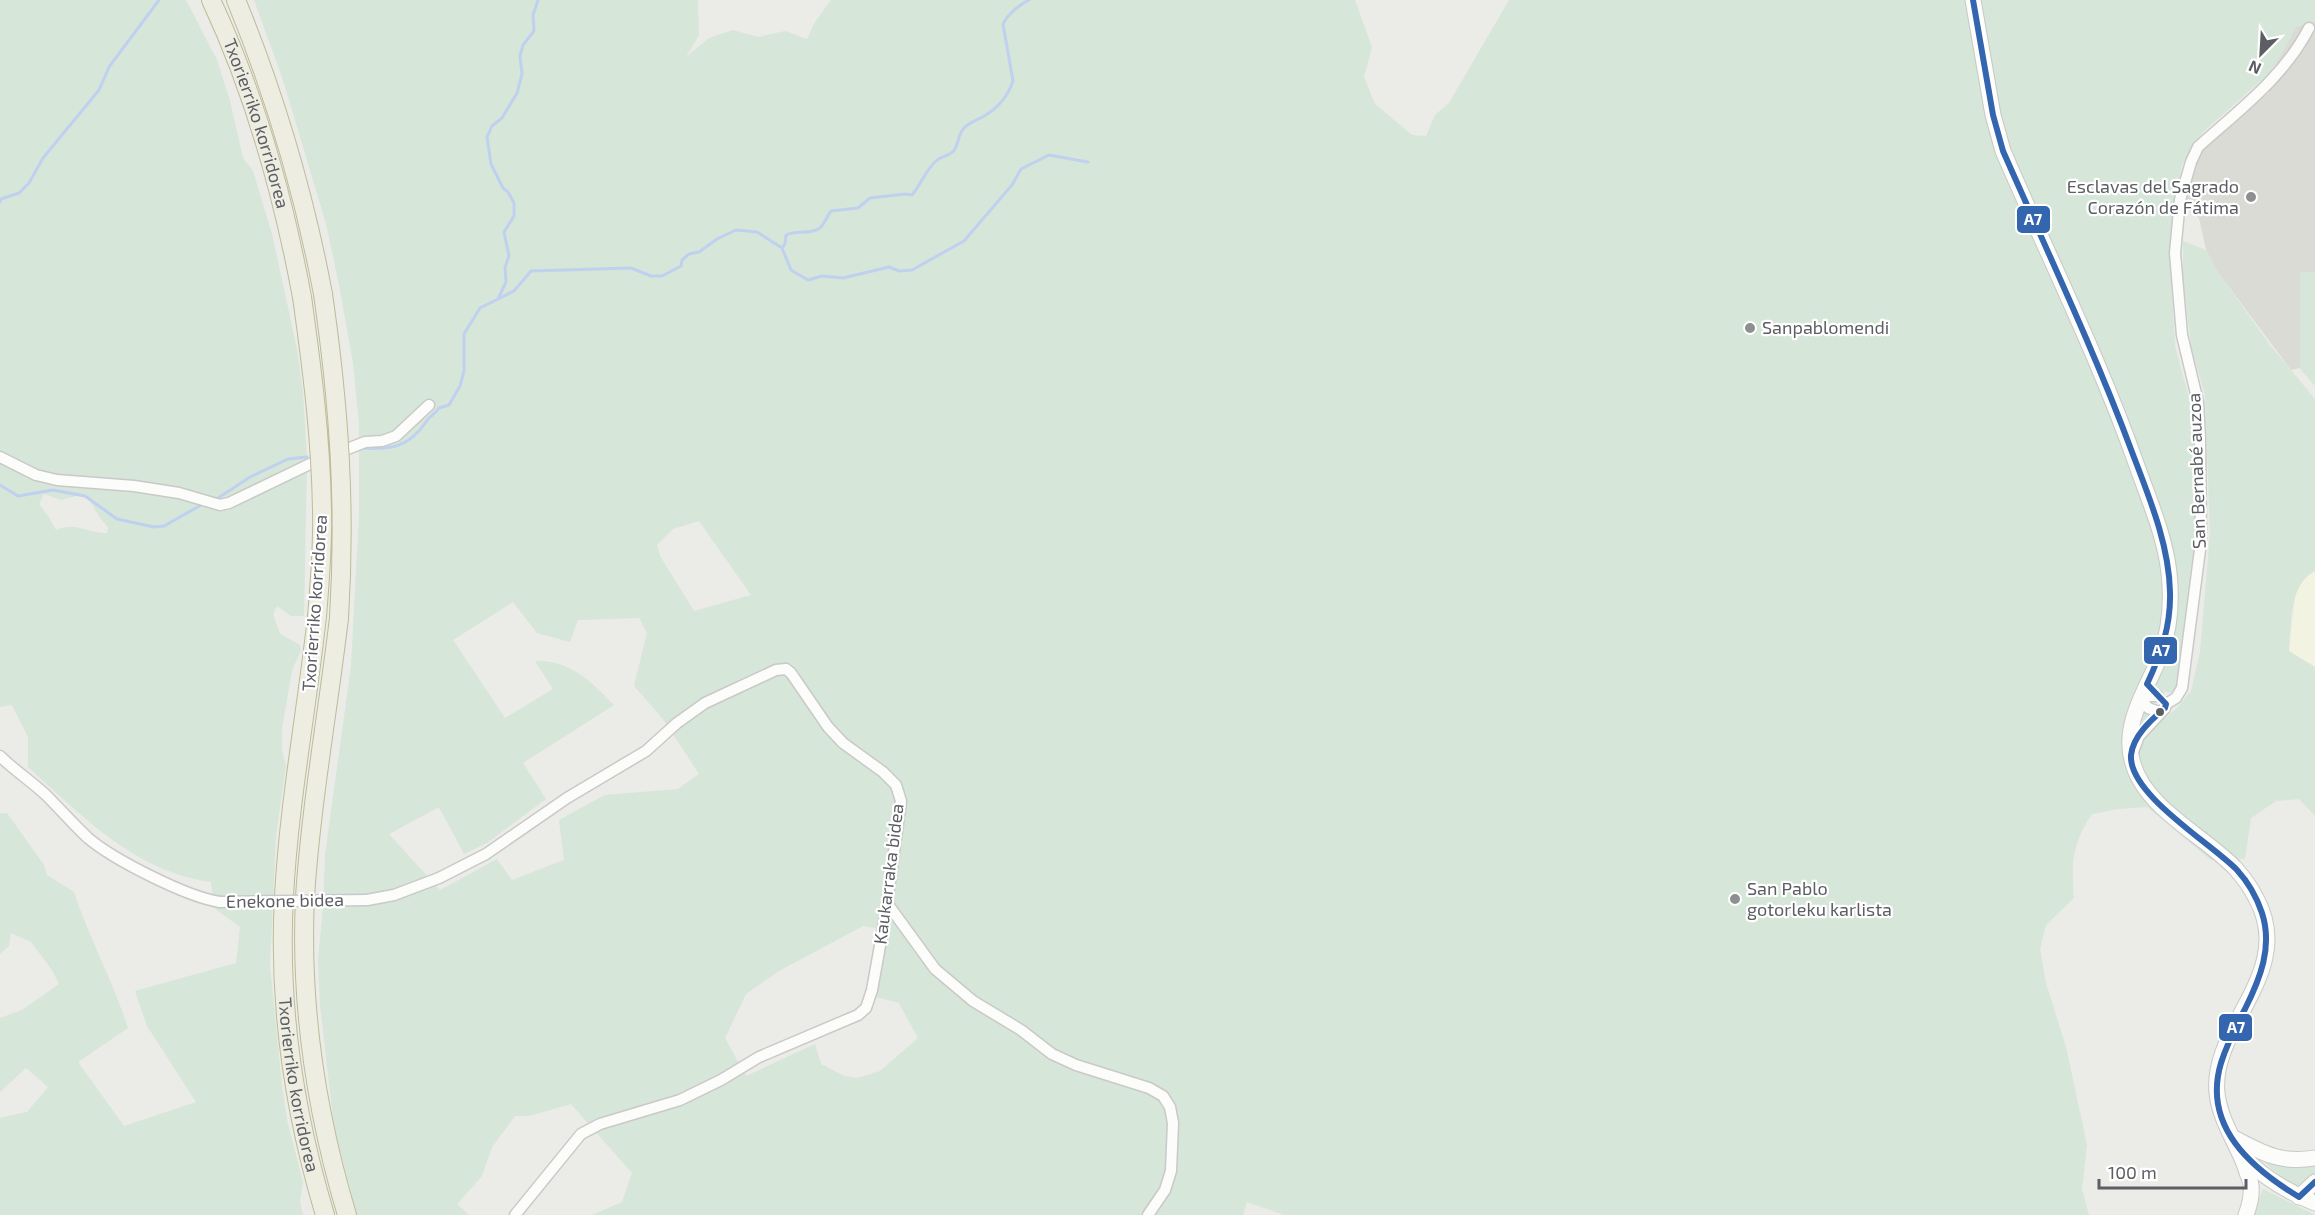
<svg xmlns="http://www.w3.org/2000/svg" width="2315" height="1215" viewBox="0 0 2315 1215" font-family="'Exo 2',sans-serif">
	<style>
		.commercial { fill: #f3f3e2 }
		.education { fill: #dbdbd5 }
		.green { fill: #d6e6d8; fill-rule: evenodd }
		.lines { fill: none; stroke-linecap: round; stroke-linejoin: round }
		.stream { stroke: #c0d1f0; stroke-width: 3 }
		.street-casing { stroke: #c9c9c9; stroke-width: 13 }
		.secondary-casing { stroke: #c7c8c7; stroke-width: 17 }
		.highway-casing { stroke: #bebb98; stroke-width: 20 }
		.street { stroke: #fcfcfb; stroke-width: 10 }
		.secondary { stroke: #fcfcfb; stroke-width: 15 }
		.highway { stroke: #eeede2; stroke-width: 18 }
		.street-bridge-casing { stroke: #c9c9c9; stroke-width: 13; stroke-linecap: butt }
		.highway-bridge-casing { stroke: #bebb98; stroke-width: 20; stroke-linecap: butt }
		.street-bridge { stroke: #fcfcfb; stroke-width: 10 }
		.highway-bridge { stroke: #eeede2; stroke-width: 18 }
		.bus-1-casing { stroke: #fff; stroke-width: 10 }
		.bus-1 { stroke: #3466b0; stroke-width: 6 }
		.poi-dot { fill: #8e8f91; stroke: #fff; stroke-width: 2 }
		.bus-dot { fill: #5c5e63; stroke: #fff; stroke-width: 2 }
		.labels { text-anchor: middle; stroke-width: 4.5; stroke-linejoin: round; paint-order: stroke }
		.street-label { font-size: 18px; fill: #5c5e63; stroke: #fff }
		.poi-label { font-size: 18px; fill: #5c5e63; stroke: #fff; text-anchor: start }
		.line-badge { stroke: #fff; stroke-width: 2 }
		.badge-label { font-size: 16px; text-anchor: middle; font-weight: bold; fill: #fff }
	</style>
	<rect width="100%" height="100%" fill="#ebebe7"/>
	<path class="commercial" d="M2315 571V668L2289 651 2296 590 2308 575Z"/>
	<path class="education" d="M2315 21V375L2304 373 2300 368 2291 370 2217 271 2206 250 2199 218 2185 207 2199 155 2241 114 2269 93 2261 81 2272 71 2296 27Z"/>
	<path class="green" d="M0 0H186L217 60 230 101 243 158 253 171 272 234 297 349 303 392 307 458 304 616H291L277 606 273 614 280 634 300 645 301 651 292 670 282 729V750L286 766 276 836 270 965 282 1086 287 1120 303 1182 300 1202 303 1215H0V1118L27 1112 48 1087 26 1068 0 1092V1018L22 1010 59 984 52 970 31 942 11 933 9 946 0 954V814L7 813 44 865 47 875 74 892C89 938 113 981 128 1028L78 1062 124 1126 196 1102 147 1026 135 991 236 963 240 927 214 908 211 882C136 872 82 816 28 767V737L12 705 0 707ZM44 494 61 500 84 494C95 506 96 515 108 527L107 533C88 534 76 521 56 530L48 516 39 504Z
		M254 0H698L699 35 686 57 709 38 733 30 758 37 785 31 807 39 815 22 831 0H1355L1372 47 1364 77 1375 104 1412 135 1426 136 1435 115 1449 103 1509 0H2315V21L2296 27 2272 71 2203 132 2182 165 2173 216 2170 255 2175 346 2194 417 2196 547 2181 668 2175 689 2171 693 2161 691 2156 687 2152 728 2177 708 2191 691 2200 652 2210 534 2205 395 2191 346 2183 278V241L2206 250 2217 271 2270 345 2315 399V571C2288 585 2292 624 2289 651L2315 667V816L2299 799 2276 801 2251 818 2245 859 2211 860 2147 807 2118 809 2092 814C2072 843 2071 864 2074 898L2046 925 2040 949 2046 983 2066 1047 2087 1145 2082 1189 2089 1215H1284L1247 1202 1243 1215H592L622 1202 632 1173 571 1104 529 1116H515L492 1147 482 1176 457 1204 469 1215H357L334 1127 320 1005 318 960 323 908 325 855 351 666 359 516V425L353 363 339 285 326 224 283 80ZM699 521 751 595 694 611 660 556 657 545 673 529ZM513 602 537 633 570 642 578 620 639 618 647 633 634 686 663 719 699 774 678 789 605 795 559 820 564 860 512 880 497 859 440 890 389 834 439 807 464 854 487 843 546 799 523 763 614 705C592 682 569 659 535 661L553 689 505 718 453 640ZM863 926 888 930 876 997 899 1003 918 1038 880 1071 857 1078 844 1076 821 1064 815 1044 746 1076 725 1038 746 994 779 971Z
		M2300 272H2315V386L2300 368Z
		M2252 1152 2315 1160V1174L2299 1188 2285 1180Z
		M2263 1189 2315 1215H2252Z"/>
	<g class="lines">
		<path class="stream" d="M0 202 1 199 19 193 29 183 43 158 99 90 109 67 159 0
			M782 248 791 270 808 280 822 276 843 278 889 267 899 271 912 270 964 241 1012 185 1021 169 1049 155 1088 162
			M498 299 514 291 531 271 631 268 651 276H662L681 266 682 260 689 254 699 252 717 239 736 230 757 232 782 248 785 244 786 235C796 230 811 235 820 228 825 223 827 216 831 211L858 208 870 198 905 194 912 195C920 186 925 171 936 161 941 156 951 156 955 149 959 142 958 134 964 128 970 122 978 120 984 116 998 108 1008 96 1013 81L1003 24C1008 14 1019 5 1029 0
			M362 448C391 450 409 447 426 422 429 417 435 414 439 408L449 405 460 386 464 371V334L480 308 498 299 506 282 505 267 509 256 504 232 514 216V203L508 192 503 188 491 164 487 137 492 126 502 118 517 93 522 74 520 56 523 45 534 31 533 15 538 0
			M0 485 18 496 53 490 85 496 117 519 154 527 164 526 203 504
			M215 500 250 477 288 459 307 457"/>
		<defs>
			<path id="street" d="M0 457 36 475 57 480 134 486 179 493 220 505 229 503 312 463 365 442 382 441 396 436 429 405
				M2158 696H2149L2141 698 2148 708 2159 712
				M2166 704 2176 698 2182 688 2201 542 2200 438 2198 402 2182 335 2175 253 2180 200 2191 162 2198 147C2238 111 2284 77 2309 28
				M2133 752 2139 736 2165 708 2166 704
				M0 756C14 770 31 781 46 795 60 809 73 824 88 838 114 860 187 897 220 902
				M367 900 394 895 439 878 486 854 567 798 646 751 677 723 705 703 776 670 786 669 791 673 828 727 843 743 883 772 896 785 901 801 885 918 872 990 866 1008 858 1015 759 1057 721 1080 680 1100 600 1124 581 1134 515 1215
				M887 903 935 969 973 1001 1021 1030 1052 1054 1076 1065 1149 1088 1163 1096 1170 1107 1173 1123 1171 1171 1165 1190 1148 1215"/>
			<path id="secondary" d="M1973 0 1993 115 2003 151C2048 256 2099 358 2137 466 2149 500 2165 536 2169 573 2172 600 2170 628 2161 654 2148 687 2122 723 2132 760 2143 808 2204 835 2236 869 2243 877 2251 888 2256 898 2297 972 2210 1026 2217 1093 2220 1121 2237 1143 2246 1169 2247 1174 2251 1181 2251 1186 2252 1195 2249 1207 2246 1215
				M2232 1137C2262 1153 2281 1164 2315 1158
				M2242 1155C2261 1176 2288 1192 2315 1203
				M2299 1197 2315 1182"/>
			<g id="highway">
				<path id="s1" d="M211 0C255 94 283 195 302 297"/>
				<path d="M236 0C275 95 304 193 323 294"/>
				<path id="s2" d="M317 616C307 709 289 802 284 896 278 1004 294 1112 325 1215"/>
				<path d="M339 618C328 711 311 804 305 897 300 1005 316 1112 347 1215"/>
			</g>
		</defs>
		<use href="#street" class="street-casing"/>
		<use href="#secondary" class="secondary-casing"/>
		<use href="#highway" class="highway-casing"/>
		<use href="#street" class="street"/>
		<use href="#secondary" class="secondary"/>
		<use href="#highway" class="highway"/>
		<defs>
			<path id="street-bridge" d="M220 902 367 900"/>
			<path id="highway-bridge" d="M323 294C339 405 346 505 339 618
				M302 297C312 368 321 439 322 511 323 546 320 581 317 616"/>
		</defs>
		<use href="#street-bridge" class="street-bridge-casing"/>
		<use href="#highway-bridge" class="highway-bridge-casing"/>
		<use href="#street-bridge" class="street-bridge"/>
		<use href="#highway-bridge" class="highway-bridge"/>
		<defs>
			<path id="bus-1" d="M1973 0 1993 115 2003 151C2047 251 2094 350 2132 452 2149 497 2169 544 2170 592 2171 626 2161 654 2147 684L2166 704 2165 708C2151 720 2133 736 2131 755 2128 794 2212 844 2237 870 2248 882 2257 898 2262 913 2273 947 2260 979 2245 1009 2236 1026 2227 1044 2221 1063 2202 1126 2251 1168 2299 1197L2315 1182"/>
		</defs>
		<use href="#bus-1" class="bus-1-casing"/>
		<use href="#bus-1" class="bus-1"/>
	</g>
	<g class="poi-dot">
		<circle cx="2251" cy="197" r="6"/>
		<circle cx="1750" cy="328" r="6"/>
		<circle cx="1735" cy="899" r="6"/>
	</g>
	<circle class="bus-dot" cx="2160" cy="712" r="5"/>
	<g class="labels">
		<g class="street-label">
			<text dy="6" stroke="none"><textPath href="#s1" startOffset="132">Txorierriko korridorea</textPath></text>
			<text transform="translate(2197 471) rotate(-92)" y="6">San Bernabé auzoa</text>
			<text transform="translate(315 603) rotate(-86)" y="6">Txorierriko korridorea</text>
			<text transform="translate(889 874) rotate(-83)" y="6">Kaukarraka bidea</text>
			<text transform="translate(285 901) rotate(-1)" y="6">Enekone bidea</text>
			<text dy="6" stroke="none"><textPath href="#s2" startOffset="472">Txorierriko korridorea</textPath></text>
		</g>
		<g class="poi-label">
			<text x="2239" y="193" text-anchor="end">Esclavas del Sagrado<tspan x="2239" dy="21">Corazón de Fátima</tspan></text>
			<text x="1762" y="334">Sanpablomendi</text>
			<text x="1747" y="895">San Pablo<tspan x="1747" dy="21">gotorleku karlista</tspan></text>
		</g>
	</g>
	<g class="line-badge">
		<rect x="2016" y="205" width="35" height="29" rx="6" fill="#3466b0"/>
		<rect x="2143" y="636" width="35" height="29" rx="6" fill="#3466b0"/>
		<rect x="2218" y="1013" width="35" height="29" rx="6" fill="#3466b0"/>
	</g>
	<g class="badge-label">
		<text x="2033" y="225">A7</text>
		<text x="2161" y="656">A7</text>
		<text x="2236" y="1033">A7</text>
	</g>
	<g transform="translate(2261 54) rotate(204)" stroke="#ffffff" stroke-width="4.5" paint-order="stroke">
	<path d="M0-4.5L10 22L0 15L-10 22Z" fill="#5c5e63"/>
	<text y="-9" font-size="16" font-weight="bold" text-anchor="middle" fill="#5c5e63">N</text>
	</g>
	<path d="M2099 1179v9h147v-9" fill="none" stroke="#5c5e63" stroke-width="3"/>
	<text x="2108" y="1179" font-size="18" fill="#5c5e63" stroke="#ffffff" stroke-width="4.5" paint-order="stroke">100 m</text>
</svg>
